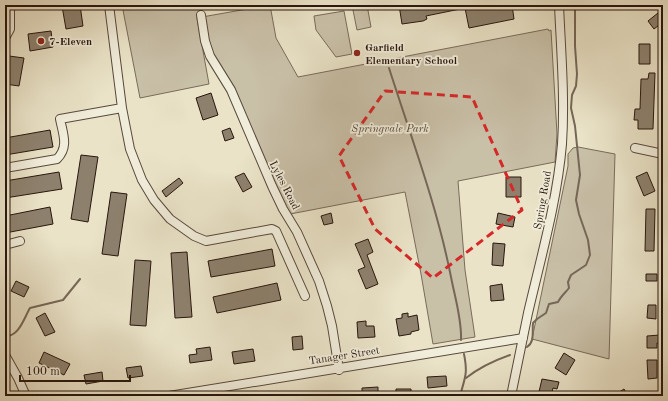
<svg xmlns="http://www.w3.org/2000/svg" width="668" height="401" viewBox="0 0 668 401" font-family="'Old Standard TT',serif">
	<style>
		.green { fill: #c9c0a8; stroke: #786b5a }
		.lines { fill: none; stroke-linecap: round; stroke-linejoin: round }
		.stream { stroke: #756757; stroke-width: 2 }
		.building { fill: #8d816e; stroke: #28160d }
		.minor-casing { stroke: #58493c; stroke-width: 10 }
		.minor { stroke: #f1eddb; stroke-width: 8 }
		.marked { fill: none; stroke: #d62828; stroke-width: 3; stroke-dasharray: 8 5; stroke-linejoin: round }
		.poi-dot { fill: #8f2418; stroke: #f1eddb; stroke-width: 1.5 }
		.labels { text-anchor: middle; stroke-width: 3.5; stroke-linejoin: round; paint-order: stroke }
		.poi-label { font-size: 11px; font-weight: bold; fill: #28160d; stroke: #f1eddb; text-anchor: start }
		.park-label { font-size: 11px; font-style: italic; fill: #58493c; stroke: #f1eddb }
		.street-label { font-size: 11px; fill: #28160d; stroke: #f1eddb }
	</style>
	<rect width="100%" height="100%" fill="#eae3c8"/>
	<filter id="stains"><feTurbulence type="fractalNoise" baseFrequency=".005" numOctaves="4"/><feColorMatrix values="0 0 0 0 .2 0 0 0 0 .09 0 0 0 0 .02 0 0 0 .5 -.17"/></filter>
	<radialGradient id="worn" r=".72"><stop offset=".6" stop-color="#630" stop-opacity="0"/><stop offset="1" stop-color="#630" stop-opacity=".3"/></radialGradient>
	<path class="green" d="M122 5H199L202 17 270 5 276 38 298 77 548 29 549 31 551 30 557 134 555 162 458 181 465 270 475 337 433 344 421 274 405 192 285 215 228 81 210 60 202 17 197 18 209 84 140 98Z
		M352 5H367L371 27 357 30Z
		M344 11 352 54 336 57 316 30 314 16Z
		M578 147 615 154 609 359 532 339 568 166V154L573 148Z"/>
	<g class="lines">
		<path class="stream" d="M389 68C411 137 437 206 451 277 455 298 462 320 461 340
			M5 336C19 337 24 318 30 308L63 300 80 279
			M527 347C535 342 532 332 533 323L537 319 546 313 549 304 558 302C561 296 565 293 569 288L568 282 571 275 586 265 590 255 588 240 579 214 576 200 580 175 575 126 571 108 572 95 576 86 577 74 575 46V5
			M466 378C480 367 493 361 510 355
			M460 396C465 377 468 374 464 354"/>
	</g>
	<path class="building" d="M67 5H80L83 26 66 29 62 6Z
		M399 5H512L514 19 469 28 465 8 426 16 427 19 423 21 402 24Z
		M663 9V22L654 29 648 21Z
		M51 31 53 47 30 51 28 34Z
		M639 44H650V64H639Z
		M9 56 24 58 19 86 5 84Z
		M649 73H655L653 129H638V120H634L635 109H640L641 79H648Z
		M211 93 218 115 203 120 196 98Z
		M230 128 234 138 225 141 222 131Z
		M50 130 53 147 5 155V138Z
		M81 155 98 157 88 222 71 219Z
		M59 172 62 189 5 198V181Z
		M647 172 655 191 644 196 636 177Z
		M244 173 252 187 243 192 235 177Z
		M506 177H521V197H506Z
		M179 178 183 183 166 197 162 191Z
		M111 192 127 194 118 256 102 254Z
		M50 207 53 224 5 233V216Z
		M646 209H655L654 251H645Z
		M331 213 333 223 324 225 321 216Z
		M498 213 515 217 513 227 496 224Z
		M368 239 373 252 367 255 378 284 366 289 358 270 365 267 355 244Z
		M493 243 505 244 503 266 492 265Z
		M272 249 275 266 211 277 208 261Z
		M187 252 192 317 175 318 171 253Z
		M135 260 151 261 146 326 130 325Z
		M646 274H657V281H646Z
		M16 281 29 287 24 297 11 291Z
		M277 283 281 300 217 313 213 297Z
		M502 284 504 300 491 301 490 286Z
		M648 305H656V319L647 318Z
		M45 313 55 332 45 336 36 318Z
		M408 313V317L417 315 419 330 411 332V334L399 336 396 319 402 318V314Z
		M366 321V326H374L375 337 358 338 357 322Z
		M660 335V343H657V348H647V336Z
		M302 336 303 349 293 350 292 337Z
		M210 347 212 360 190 363 189 355 197 354 196 349Z
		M253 349 255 361 234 364 232 352Z
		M44 352 70 364 64 375 39 363Z
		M564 353 575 360 566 375 555 368Z
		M647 360H657V378L648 379Z
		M141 366 143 376 128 378 126 368Z
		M102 372 103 381 86 384 84 375Z
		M446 376 447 386 428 388 427 377Z
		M542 379 559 382 557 389 553 388 551 396H538Z
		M378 387V396H362V388Z
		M396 389H411V396H396Z
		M624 389 628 396H613Z"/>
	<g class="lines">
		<defs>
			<path id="minor" d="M201 15 205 41 210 56 231 90 272 186 283 209 297 232 319 281 327 306 332 326 339 370
				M5 38 10 29V5
				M122 108 130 149 142 180 154 200 170 219 194 236 206 241 272 229 276 231 305 296
				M635 148 663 154
				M5 168 57 159C69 147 63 134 60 119L122 108 109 5
				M5 245 20 241
				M5 355 18 378 26 396
				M169 396 523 338
				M511 396C517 368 522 341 528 313 541 257 557 202 562 144 565 98 561 51 559 5"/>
		</defs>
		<use href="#minor" class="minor-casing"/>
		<use href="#minor" class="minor"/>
	</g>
	<path class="marked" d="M385 91 472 97 522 210 433 278 375 229 339 156Z"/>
	<g class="poi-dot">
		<circle cx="41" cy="41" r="4"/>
		<circle cx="357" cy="53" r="4"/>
	</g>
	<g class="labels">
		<g class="poi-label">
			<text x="49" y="45">7-Eleven</text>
			<text x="365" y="51">Garfield<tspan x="365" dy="13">Elementary School</tspan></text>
		</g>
		<g class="park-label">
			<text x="390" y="132">Springvale Park</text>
		</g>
		<g class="street-label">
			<text transform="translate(285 185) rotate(63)" y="4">Lyles Road</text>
			<text transform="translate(542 200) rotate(-80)" y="4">Spring Road</text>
			<text transform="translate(344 355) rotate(-9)" y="4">Tanager Street</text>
		</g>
	</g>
	<rect width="668" height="401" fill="none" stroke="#eae3c8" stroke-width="20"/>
	<rect x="6" y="6" width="656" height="389" fill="none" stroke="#28160d" stroke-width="2"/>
	<rect x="10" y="10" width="648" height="381" fill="none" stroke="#28160d"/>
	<path d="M20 375v6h110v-6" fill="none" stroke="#28160d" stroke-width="2"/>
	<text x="26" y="375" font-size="12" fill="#28160d" stroke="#f1eddb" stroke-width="3" paint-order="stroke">100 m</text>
	<rect width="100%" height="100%" filter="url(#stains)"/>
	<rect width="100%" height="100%" fill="url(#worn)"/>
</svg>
